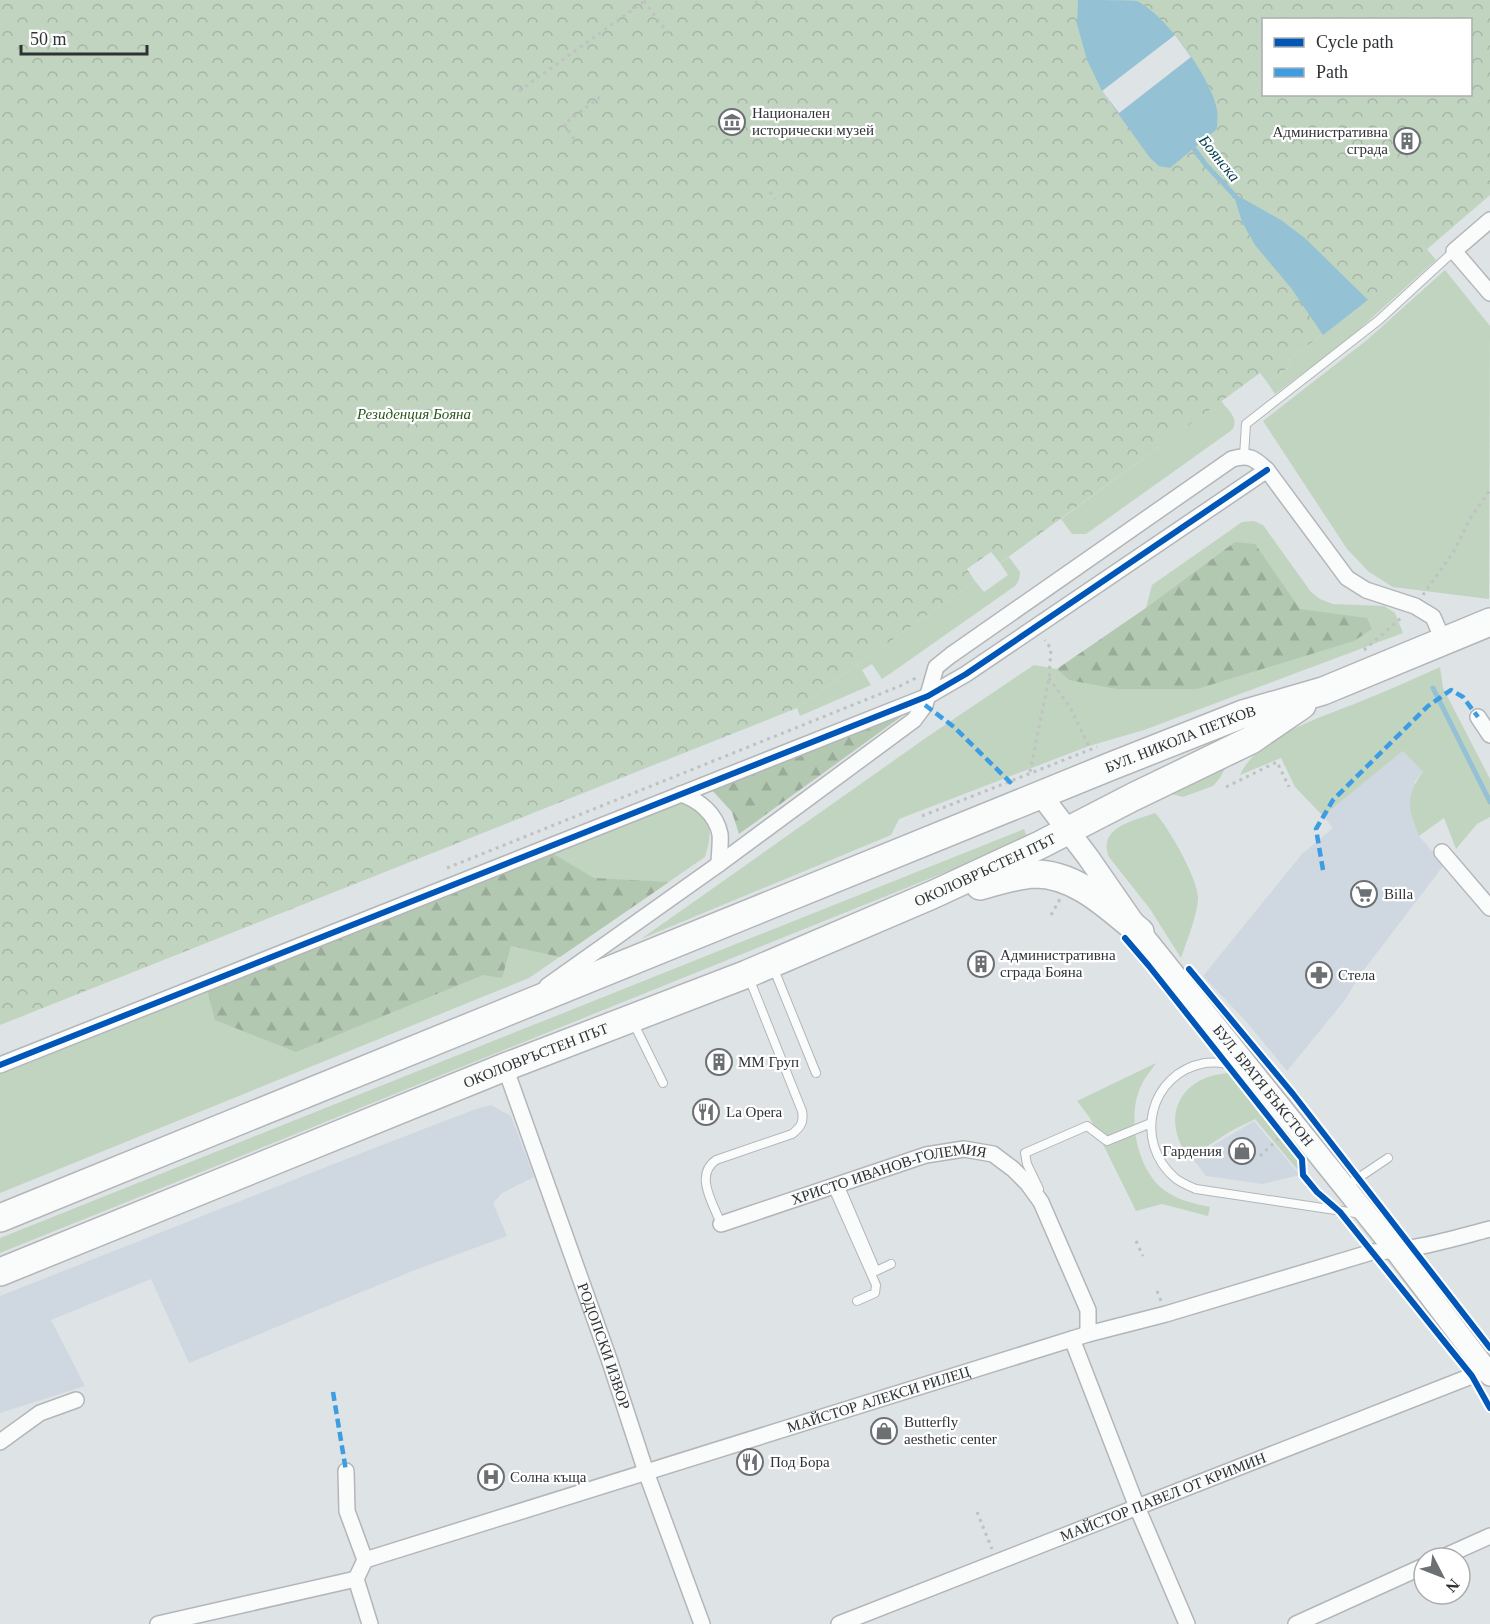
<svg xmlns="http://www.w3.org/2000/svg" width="1490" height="1624" viewBox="0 0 1490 1624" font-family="'Times New Roman',serif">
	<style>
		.built { fill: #cfd8e1 }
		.grass { fill: #c1d4c0 }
		.forest { fill: url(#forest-firs) }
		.park { fill: url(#park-crowns); fill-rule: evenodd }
		.water { fill: #94c2d4 }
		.pier { fill: #dee3e6 }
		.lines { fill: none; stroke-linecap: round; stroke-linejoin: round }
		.stream { stroke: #94c2d4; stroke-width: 5 }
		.lane-casing { stroke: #b3b6b9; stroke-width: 10 }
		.street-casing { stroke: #b3b6b9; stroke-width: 18 }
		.secondary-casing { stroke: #b3b6b9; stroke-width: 24 }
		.highway-casing { stroke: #b3b6b9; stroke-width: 30 }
		.path { stroke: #bfc1c3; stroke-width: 3; stroke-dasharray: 3 4.5; stroke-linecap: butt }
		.lane { stroke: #fafbfb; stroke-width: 8 }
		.street { stroke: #fafbfb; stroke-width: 15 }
		.secondary { stroke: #fafbfb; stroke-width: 21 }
		.highway { stroke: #fafbfb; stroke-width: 27 }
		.quiet { stroke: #3d9de2; stroke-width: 4.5; stroke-dasharray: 9 4.5; stroke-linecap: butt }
		.cycleway-casing { stroke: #fff; stroke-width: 10 }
		.cycleway { stroke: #0057b8; stroke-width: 6 }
		.labels { text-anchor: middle; stroke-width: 4.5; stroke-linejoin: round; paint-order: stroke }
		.poi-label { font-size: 15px; fill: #2f3235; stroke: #fff; text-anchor: start }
		.park-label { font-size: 15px; font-style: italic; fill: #285519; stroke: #fff }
		.street-label { font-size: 15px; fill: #2f3235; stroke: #fff }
		.water-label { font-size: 16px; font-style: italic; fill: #003c4d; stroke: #fff }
	</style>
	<defs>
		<pattern id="forest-firs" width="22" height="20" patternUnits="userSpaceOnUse" patternTransform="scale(1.5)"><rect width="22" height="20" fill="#b3c8b1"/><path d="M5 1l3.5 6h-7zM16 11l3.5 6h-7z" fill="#9aac99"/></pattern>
		<pattern id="park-crowns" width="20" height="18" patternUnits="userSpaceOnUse" patternTransform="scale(1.5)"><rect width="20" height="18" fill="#c1d4c0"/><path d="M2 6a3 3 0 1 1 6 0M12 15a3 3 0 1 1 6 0" fill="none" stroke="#a6b6a6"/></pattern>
	</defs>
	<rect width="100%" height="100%" fill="#dee3e6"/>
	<path class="built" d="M1403 751 1423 772 1415 781 1413 822 1419 836 1444 865 1360 975 1345 1000 1287 1071 1244 1019 1203 976 1302 854 1333 828 1323 816Z
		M491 1105 511 1116 534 1177 502 1193 493 1203 507 1236 410 1272 189 1363 151 1279 51 1320 85 1386 0 1413V1296L382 1145 476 1109Z
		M1254 1121 1300 1175 1262 1184 1206 1176 1192 1158Z"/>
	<path class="grass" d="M1427 249 1436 260 1345 342 1275 394 1267 382 1291 366 1287 361 1368 300Z
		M1445 270 1490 326 1489 599 1393 587 1369 572 1347 549 1263 421 1367 340Z
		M1221 401C1228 410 1240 419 1232 430L1086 534H1072L1061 519Z
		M1254 521 1263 525 1311 592 1320 599 1333 604 1384 606 1395 613 1403 633 1144 730 1089 746 899 819 891 835 641 939 930 735 1034 665 1057 669 1146 608 1152 585 1242 522Z
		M1009 557 1020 572 1019 580 1015 586 891 673 882 679 872 664 862 670 871 685 800 716 797 708 975 581 984 592 1008 575 1000 563Z
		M1440 667 1443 688 1490 779V817L1477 824 1456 849 1444 818 1419 836C1408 811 1405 795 1423 772L1403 751 1323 816 1295 787 1281 758 1240 775C1258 735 1326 716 1364 700 1389 690 1415 678 1440 667Z
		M1231 757 1220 778 1213 786 1183 797 1164 792Z
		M686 802C711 817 714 829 705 857L529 978 0 1193V1071L550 852Z
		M1155 813C1168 826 1200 882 1198 900 1196 919 1187 940 1181 958L1150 909 1109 857C1097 827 1134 821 1155 813Z
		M1024 829 1028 839 0 1253V1238Z
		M1156 1063C1151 1071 1144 1078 1141 1086 1126 1117 1137 1173 1167 1192 1180 1201 1196 1204 1210 1207L1208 1216 1162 1204 1136 1211 1090 1118 1077 1101Z
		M1230 1073 1250 1095 1299 1157 1301 1174 1255 1119 1231 1131 1189 1158C1159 1118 1180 1075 1230 1073Z"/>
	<path class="forest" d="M1235 542 1255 544 1300 609 1367 618 1372 629 1354 641 1197 689H1116L1069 680 1057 669 1146 608Z
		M909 711 739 834 732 812 710 788Z
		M550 852 594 878 669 882 560 957 511 946 502 978 483 975 296 1052 215 1020 207 989Z"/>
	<path class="park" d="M0 0H1490V195L1368 300 1287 361 1291 366 1267 382 1260 373 1000 563 991 552 967 569 975 581 797 708 0 1025ZM1264 20H1470V94H1264Z"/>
	<path class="water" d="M1078 0C1090 0 1128 0 1137 1 1165 14 1213 80 1217 110 1218 116 1217 123 1217 129L1170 168 1159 166 1150 158 1102 91 1087 60 1077 24Z
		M1233 193 1281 220 1306 239 1368 300 1323 335 1291 288 1255 245 1242 222Z"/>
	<path class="pier" d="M1175 35 1191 57 1119 113 1102 91Z"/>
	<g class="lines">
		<path class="stream" d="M1189 142 1206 165 1236 197
			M1433 688 1490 802"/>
		<defs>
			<path id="lane" d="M1244 456 1246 424 1379 320 1454 251
				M773 967 816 1073
				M633 1022 663 1083
				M1242 1068C1230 1064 1217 1061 1205 1063 1149 1073 1133 1142 1175 1178 1181 1183 1189 1186 1196 1189L1362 1214
				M839 1184 876 1271 891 1264
				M832 1186 876 1285 875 1293 857 1301
				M1345 1187 1388 1158
				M1039 1189 1027 1164 1025 1153 1087 1126 1107 1141 1151 1123
				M721 1224C713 1203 694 1175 716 1160L792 1134C801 1127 804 1122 802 1111L749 978"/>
			<g id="street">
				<path d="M1490 220 1454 251 1490 293"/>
				<path d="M1478 717 1490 735"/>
				<path d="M681 794C699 800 716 814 720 834 721 843 719 855 719 864"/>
				<path d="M1442 852 1490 908"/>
				<path d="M547 986 719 864 914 720 925 705 936 667 951 655 1232 459C1249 454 1254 458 1267 470L1347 578 1366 590 1415 606 1433 617 1443 640"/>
				<path d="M0 1065 928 696 966 674 1267 470"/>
				<path id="s1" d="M505 1067 609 1359 646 1472 702 1624"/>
				<path id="s2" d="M721 1224 926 1155 964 1149 993 1154 1013 1169 1028 1184 1041 1202 1088 1310V1334"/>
				<path d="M1072 1339 1137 1507 1187 1624"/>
				<path d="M0 1442 40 1413 76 1400"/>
				<path d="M346 1471 347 1511 365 1560 356 1579 370 1624"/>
				<path d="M1441 1558 1490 1536"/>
				<path id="s3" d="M365 1560 1088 1334 1166 1314 1372 1252C1413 1251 1451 1239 1490 1229"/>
				<path d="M158 1624 356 1579"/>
				<path id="s4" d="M839 1624 1487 1370"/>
				<path d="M1296 1624 1424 1566"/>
			</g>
			<g id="secondary">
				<path id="s5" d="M1041 795 1088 857 1140 932 1396 1251 1490 1375"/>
			</g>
			<g id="highway">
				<path d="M980 886C998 881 1016 875 1035 874 1077 874 1110 908 1140 932"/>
				<path id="s6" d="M0 1218 1109 767 1243 714 1323 691 1490 622"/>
				<path id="s7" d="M0 1272 505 1067 747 974 932 895 1040 845 1133 797 1251 740 1302 705"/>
			</g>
		</defs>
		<use href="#lane" class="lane-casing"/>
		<use href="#street" class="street-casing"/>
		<use href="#secondary" class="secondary-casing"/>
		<use href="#highway" class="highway-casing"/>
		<path class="path" d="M644 1 670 36
			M755 3 760 0
			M519 91 646 0
			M574 139 564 124 600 97
			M770 192 775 199
			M1423 595 1454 551 1471 517 1490 490
			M1364 650 1402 617
			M1049 678 1071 709 1090 749
			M1030 772 1049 678 1051 649 1045 640
			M1226 787 1277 762 1289 787
			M922 816 1097 747
			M447 868 900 686 916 678
			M1051 915 1060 899
			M1260 1156 1281 1136
			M1136 1241 1143 1256
			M1157 1291 1161 1301
			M977 1512 992 1549"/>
		<use href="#lane" class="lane"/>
		<use href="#street" class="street"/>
		<use href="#secondary" class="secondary"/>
		<use href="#highway" class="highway"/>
		<path class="quiet" d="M925 705 954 727 1012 784
			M1323 870 1316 829 1333 800 1428 706 1451 690 1463 697 1478 717
			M333 1392 346 1471"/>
		<defs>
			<path id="cycleway" d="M1125 938 1149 966 1302 1159 1303 1175 1317 1192 1340 1212 1472 1376 1490 1408
				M1189 969 1293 1094 1490 1348
				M0 1065 928 696 966 674 1267 470"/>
		</defs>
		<use href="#cycleway" class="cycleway-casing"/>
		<use href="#cycleway" class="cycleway"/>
	</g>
	<defs>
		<symbol id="museum-ring" viewBox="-11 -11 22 22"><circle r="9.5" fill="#fff" stroke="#6c7073" stroke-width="1.5"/><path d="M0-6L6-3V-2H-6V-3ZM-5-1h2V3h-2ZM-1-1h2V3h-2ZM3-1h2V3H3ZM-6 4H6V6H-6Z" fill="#6c7073"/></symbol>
		<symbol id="building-ring" viewBox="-11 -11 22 22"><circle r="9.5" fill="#fff" stroke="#6c7073" stroke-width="1.5"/><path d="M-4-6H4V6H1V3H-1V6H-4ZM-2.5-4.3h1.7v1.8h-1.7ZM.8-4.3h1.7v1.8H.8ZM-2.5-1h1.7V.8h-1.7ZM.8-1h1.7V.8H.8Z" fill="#6c7073"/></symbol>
		<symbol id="supermarket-ring" viewBox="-11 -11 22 22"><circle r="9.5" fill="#fff" stroke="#6c7073" stroke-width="1.5"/><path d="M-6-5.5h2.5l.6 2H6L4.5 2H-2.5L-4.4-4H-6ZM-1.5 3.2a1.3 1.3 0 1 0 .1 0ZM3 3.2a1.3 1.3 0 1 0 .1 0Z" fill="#6c7073"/></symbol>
		<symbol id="pharmacy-ring" viewBox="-11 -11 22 22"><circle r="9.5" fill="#fff" stroke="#6c7073" stroke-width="1.5"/><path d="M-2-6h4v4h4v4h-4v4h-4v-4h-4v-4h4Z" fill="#6c7073"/></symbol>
		<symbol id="restaurant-ring" viewBox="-11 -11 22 22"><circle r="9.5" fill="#fff" stroke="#6c7073" stroke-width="1.5"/><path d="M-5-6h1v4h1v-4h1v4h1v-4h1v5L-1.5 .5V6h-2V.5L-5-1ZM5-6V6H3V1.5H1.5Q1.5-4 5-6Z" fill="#6c7073"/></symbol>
		<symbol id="shop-ring" viewBox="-11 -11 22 22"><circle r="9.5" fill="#fff" stroke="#6c7073" stroke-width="1.5"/><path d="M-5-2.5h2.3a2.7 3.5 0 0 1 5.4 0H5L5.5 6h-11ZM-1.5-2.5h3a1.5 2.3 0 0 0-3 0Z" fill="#6c7073"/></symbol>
		<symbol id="hospital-ring" viewBox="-11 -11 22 22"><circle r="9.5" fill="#fff" stroke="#6c7073" stroke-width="1.5"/><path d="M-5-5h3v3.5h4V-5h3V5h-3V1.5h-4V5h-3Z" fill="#6c7073"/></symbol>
	</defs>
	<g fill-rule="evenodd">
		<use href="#museum-ring" x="717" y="107" width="30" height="30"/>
		<use href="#building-ring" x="1392" y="126" width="30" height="30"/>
		<use href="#supermarket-ring" x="1349" y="879" width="30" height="30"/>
		<use href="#building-ring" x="966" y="949" width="30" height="30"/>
		<use href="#pharmacy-ring" x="1304" y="960" width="30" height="30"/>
		<use href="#building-ring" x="704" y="1047" width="30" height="30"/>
		<use href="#restaurant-ring" x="691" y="1097" width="30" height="30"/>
		<use href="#shop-ring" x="1227" y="1136" width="30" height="30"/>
		<use href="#shop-ring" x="869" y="1416" width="30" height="30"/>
		<use href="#restaurant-ring" x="735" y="1447" width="30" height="30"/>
		<use href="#hospital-ring" x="476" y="1462" width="30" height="30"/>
	</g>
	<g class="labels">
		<g class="poi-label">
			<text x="752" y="118">Национален<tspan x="752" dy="17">исторически музей</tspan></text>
			<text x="1388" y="137" text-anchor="end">Административна<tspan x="1388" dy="17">сграда</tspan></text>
			<text x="1384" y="899">Billa</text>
			<text x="1000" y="960">Административна<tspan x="1000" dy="17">сграда Бояна</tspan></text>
			<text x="1338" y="980">Стела</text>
			<text x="738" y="1067">ММ Груп</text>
			<text x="726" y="1117">La Opera</text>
			<text x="1222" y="1156" text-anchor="end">Гардения</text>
			<text x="904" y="1427">Butterfly<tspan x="904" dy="17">aesthetic center</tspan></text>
			<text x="770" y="1467">Под Бора</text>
			<text x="510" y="1482">Солна къща</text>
		</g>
		<g class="park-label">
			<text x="414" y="419">Резиденция Бояна</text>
		</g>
		<g class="street-label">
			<text dy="5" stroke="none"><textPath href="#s6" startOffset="1274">БУЛ. НИКОЛА ПЕТКОВ</textPath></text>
			<text dy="5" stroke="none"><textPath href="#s7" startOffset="1064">ОКОЛОВРЪСТЕН ПЪТ</textPath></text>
			<text dy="5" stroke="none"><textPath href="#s7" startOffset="578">ОКОЛОВРЪСТЕН ПЪТ</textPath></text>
			<text dy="5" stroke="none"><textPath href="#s5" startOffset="366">БУЛ. БРАТЯ БЪКСТОН</textPath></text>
			<text dy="5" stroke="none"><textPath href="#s2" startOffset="176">ХРИСТО ИВАНОВ-ГОЛЕМИЯ</textPath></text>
			<text dy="5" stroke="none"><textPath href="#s1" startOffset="296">РОДОПСКИ ИЗВОР</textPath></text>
			<text dy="5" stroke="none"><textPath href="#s3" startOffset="538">МАЙСТОР АЛЕКСИ РИЛЕЦ</textPath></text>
			<text dy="5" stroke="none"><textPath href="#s4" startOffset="348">МАЙСТОР ПАВЕЛ ОТ КРИМИН</textPath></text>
		</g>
		<g class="water-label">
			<text transform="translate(1220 158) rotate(51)" y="6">Боянска</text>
		</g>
	</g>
	<rect x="1262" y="18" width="210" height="78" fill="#ffffff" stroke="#acadae" stroke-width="1.5"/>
	<rect x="1274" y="38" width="30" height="9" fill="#0057b8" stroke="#acadae" stroke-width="1.5"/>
	<text x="1316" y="48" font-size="18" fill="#2f3235">Cycle path</text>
	<rect x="1274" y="68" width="30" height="9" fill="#3d9de2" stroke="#acadae" stroke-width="1.5"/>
	<text x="1316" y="78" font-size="18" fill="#2f3235">Path</text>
	<g transform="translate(1442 1576) rotate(132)"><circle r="28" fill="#ffffff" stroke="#acadae" stroke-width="1.5"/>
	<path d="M0-4.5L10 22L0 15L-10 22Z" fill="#6c7073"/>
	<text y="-9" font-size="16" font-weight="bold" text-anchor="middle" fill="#2f3235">N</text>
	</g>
	<path d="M21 45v9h126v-9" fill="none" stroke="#2f3235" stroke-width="3"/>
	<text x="30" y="45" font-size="18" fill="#2f3235" stroke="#ffffff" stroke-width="4.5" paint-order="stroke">50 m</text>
</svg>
